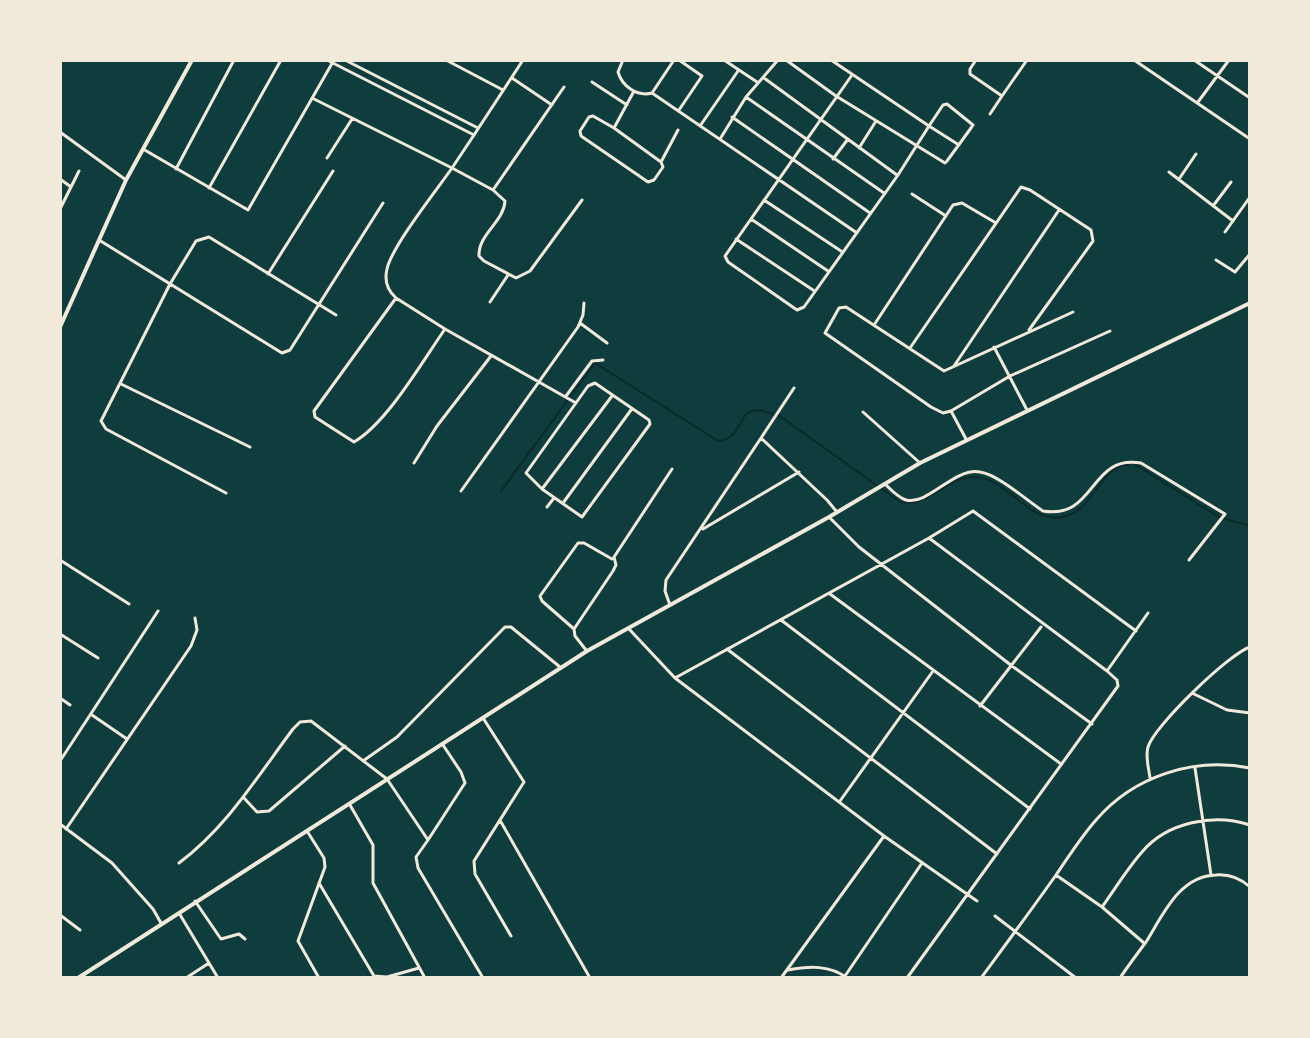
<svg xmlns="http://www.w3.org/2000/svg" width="1310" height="1038" viewBox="0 0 1310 1038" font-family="Rubik,sans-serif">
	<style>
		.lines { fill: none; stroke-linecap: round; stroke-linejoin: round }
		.stream { stroke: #0a2a2b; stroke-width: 2 }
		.minor { stroke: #f1e9da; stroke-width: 3 }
		.tertiary { stroke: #f1e9da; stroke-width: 3 }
		.secondary { stroke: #f1e9da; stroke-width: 4 }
		.primary { stroke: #f1e9da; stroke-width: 4 }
	</style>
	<rect width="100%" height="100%" fill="#0f3d3e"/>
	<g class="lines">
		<path class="stream" d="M1136 465 1219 517 1250 526
			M501 491 595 363 718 441C752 437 729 394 781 417L900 502C929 508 946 477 974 477 1008 477 1027 524 1063 517 1094 511 1099 467 1129 464"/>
		<path class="minor" d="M446 60 503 90
			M623 60 618 72C622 86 637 97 652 93L857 233
			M724 60 757 82
			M786 60 836 96 945 163 947 161 971 128 973 125 947 104 943 105 929 126 959 145
			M831 60 929 126 898 175 804 307 797 310 728 262 725 256 852 75
			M976 60 970 69V74L1002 96 1027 60
			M1134 60 1250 139
			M1194 60 1250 98
			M1248 60 1250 61
			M512 78 552 105
			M764 78 897 175
			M592 82 627 105
			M652 93 674 60
			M746 97 884 193
			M312 98 452 168 474 135
			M1198 102 1229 60
			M679 110 702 76 679 60
			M990 114 1002 96
			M732 117 870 213
			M700 126 738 71
			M614 128 661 162 663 167 654 180 648 182 581 136 580 131 589 117 593 116 614 128 634 91
			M60 132 126 180
			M720 139 746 97 778 60
			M859 148 876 121
			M143 149 248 210 334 60
			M327 158 352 119
			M833 159 848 139
			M661 162 678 130
			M176 169 234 60
			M1169 172 1233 221
			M60 179 71 187 60 209
			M1179 179 1196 154
			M71 187 79 171
			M209 188 281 60
			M493 190 564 87
			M912 194 946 216
			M764 200 841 251
			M1213 206 1231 182
			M751 219 828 271
			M1225 232 1250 197
			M736 239 813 290
			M99 240 282 353 290 350 383 203
			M1216 260 1235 272 1250 254
			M268 274 333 171
			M396 298C387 290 384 281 387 269 392 246 436 191 452 168L493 190 505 201C504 222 478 234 479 256L484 261 516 278 530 271 582 200
			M396 298 445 329C422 362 387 423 354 442L315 417 314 411Z
			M490 302 508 275
			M1073 312 944 371 846 307 839 308 825 333 931 407 943 413 951 411 1010 376 1110 331
			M580 323 607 343
			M874 325 953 205 962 203 996 223
			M445 329 576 403
			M994 347 1027 410
			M910 348 1021 187 1030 190 1091 230 1093 241 1029 330
			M954 366 1059 210
			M595 383 649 420 650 424 582 517 542 489 526 473 588 386Z
			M121 384 250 447
			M566 396 592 361 603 360
			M951 411 966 439
			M863 412 920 463
			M761 438 794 388
			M414 463 437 426 491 356
			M886 485C891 490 899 498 906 500 928 506 954 467 980 472 999 475 1026 500 1043 511 1096 520 1089 454 1141 463L1225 514 1189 560
			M542 489 612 396
			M461 491 578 327 583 315 584 303
			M226 493 106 429 101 421 170 284 196 241 209 237 336 315
			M563 503 631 410
			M547 507 554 498
			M829 517 859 547 1012 666 1092 724
			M703 529 799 472
			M60 560 129 604
			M830 594 1061 764
			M670 605 665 591 666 580 761 438 827 500 837 512
			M781 620 1030 809
			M574 629 542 601 540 596 578 543H584L612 559
			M629 629 675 678 884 836 977 901
			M60 634 98 658
			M727 649 997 854
			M586 650 575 636 574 629 613 571 616 565 614 557 672 469
			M1107 671 1148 613
			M675 678 929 538 973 511 1136 631
			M1194 694 1227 710 1250 713
			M60 698 70 705
			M980 706 1041 627
			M92 715 127 739
			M483 718 524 782 474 861 475 874 511 936
			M60 761 158 611
			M363 761 397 737 505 627H511L560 667
			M1195 768 1211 875
			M1150 778C1149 769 1145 757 1148 747 1154 726 1230 653 1250 647
			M244 798 257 812 269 811 345 746
			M840 801 933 671
			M350 805 373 845V883L425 978
			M501 822 590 978
			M66 829 191 646 197 630 195 618
			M307 831 324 858 325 867 298 941 319 978
			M428 840 465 783 461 772 443 745
			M179 863C227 827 257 777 293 729L300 722 311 721 387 779 428 840 416 857 418 868 483 978
			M1056 875 1102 907 1144 943
			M319 883 374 976 387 977 419 968
			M195 901 221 939 239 934 245 939
			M1102 907C1115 889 1127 869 1142 852 1167 822 1214 813 1250 825
			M179 913 218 978
			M60 915 80 930
			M995 916 1076 978
			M788 970C810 966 830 965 847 978
			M845 976 922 863
			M186 978 209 963
			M781 978 884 836
			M907 978 1118 686 1117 680 1107 671 929 538
			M981 978C1006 944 1032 909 1056 875 1069 856 1081 837 1096 820 1134 776 1193 757 1250 768"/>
		<path class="tertiary" d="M327 60 474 135 523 60
			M345 60 478 128
			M60 824 112 863 153 909 161 923
			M1120 978C1128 966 1137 954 1146 942 1163 915 1179 876 1216 875 1230 874 1240 878 1250 887"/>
		<path class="secondary" d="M78 978 587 651 829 517 920 463 1250 303"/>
		<path class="primary" d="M60 327 126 180 192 60"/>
	</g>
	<rect width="1310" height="1038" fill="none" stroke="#f1e9da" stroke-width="124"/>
</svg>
